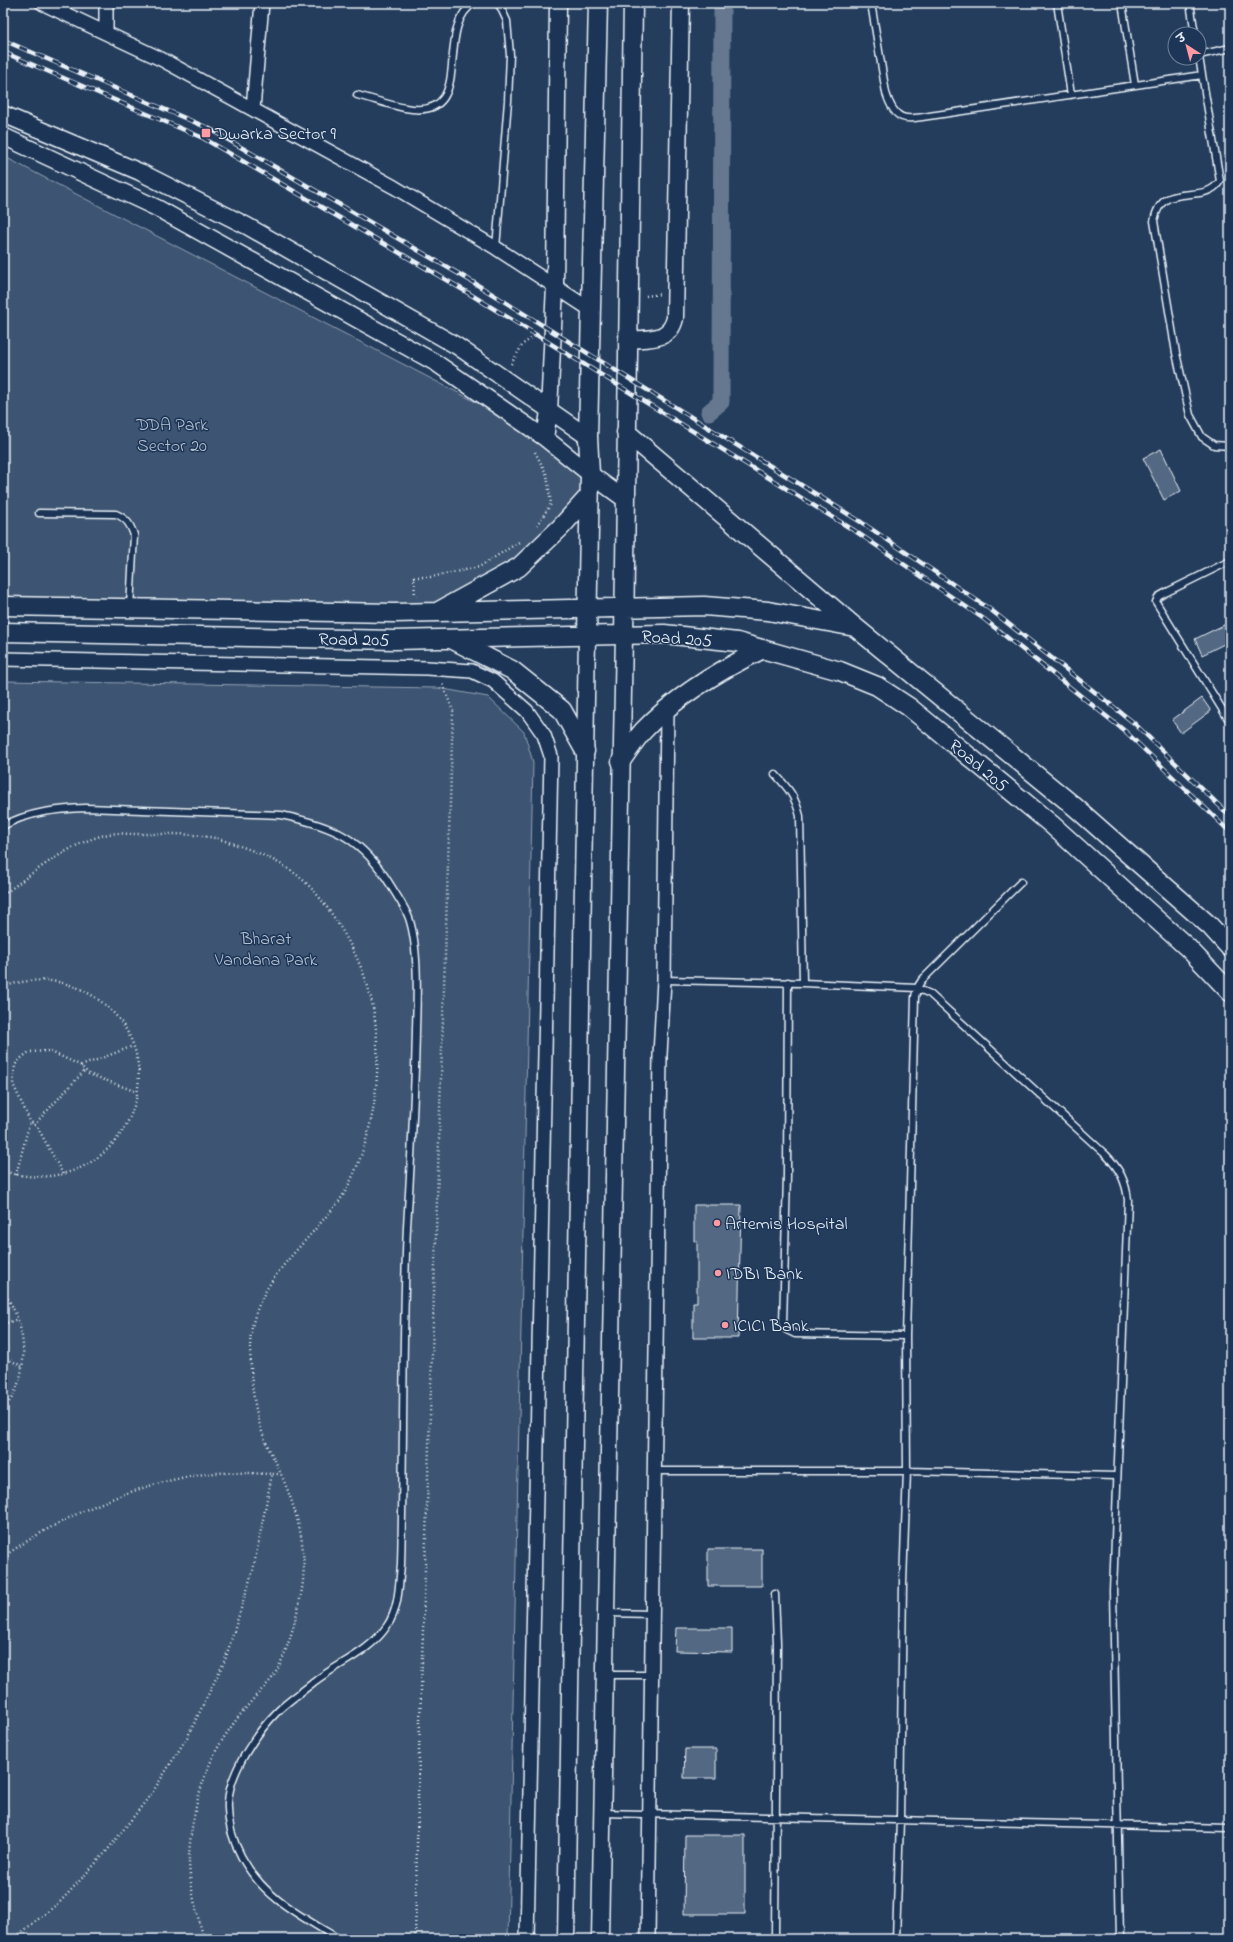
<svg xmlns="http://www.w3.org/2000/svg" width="1233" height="1942" viewBox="0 0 1233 1942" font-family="'Indie Flower','Playpen Sans Deva',sans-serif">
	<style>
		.green { fill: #3e5472; stroke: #93a2b5 }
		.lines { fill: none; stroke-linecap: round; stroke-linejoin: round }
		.canal { stroke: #657890; stroke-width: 17 }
		.building { fill: #536782; stroke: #e8f1f8 }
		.service-casing { stroke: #e8f1f8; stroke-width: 9 }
		.minor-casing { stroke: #e8f1f8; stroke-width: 16 }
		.tertiary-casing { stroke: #e8f1f8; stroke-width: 19 }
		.secondary-casing { stroke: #e8f1f8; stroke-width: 21 }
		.path { stroke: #e8f1f8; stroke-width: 2.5; stroke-dasharray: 1 3; stroke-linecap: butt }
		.service { stroke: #1d3557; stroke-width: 6 }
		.minor { stroke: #1d3557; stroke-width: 13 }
		.tertiary { stroke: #1d3557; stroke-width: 16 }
		.secondary { stroke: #1d3557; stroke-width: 18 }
		.rail-casing { stroke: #e8f1f8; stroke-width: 4.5 }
		.rail { stroke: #1d3557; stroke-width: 3; stroke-dasharray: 9; stroke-linecap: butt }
		.poi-dot { fill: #ff9aa2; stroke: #1d3557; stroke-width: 1.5 }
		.labels { text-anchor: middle; stroke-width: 3; stroke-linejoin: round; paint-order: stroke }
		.poi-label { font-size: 18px; fill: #e8f1f8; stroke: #1d3557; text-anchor: start }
		.park-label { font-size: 18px; fill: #b5c2d0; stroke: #1d3557 }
		.street-label { font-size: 18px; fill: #e8f1f8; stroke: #1d3557 }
	</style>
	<rect width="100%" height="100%" fill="#253d5d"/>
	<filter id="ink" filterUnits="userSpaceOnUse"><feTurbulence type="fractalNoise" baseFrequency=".025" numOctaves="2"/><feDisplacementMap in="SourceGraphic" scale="8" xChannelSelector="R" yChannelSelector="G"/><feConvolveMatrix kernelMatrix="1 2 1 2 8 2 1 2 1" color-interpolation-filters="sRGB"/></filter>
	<g filter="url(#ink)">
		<path class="green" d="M3 156 545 438 590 474 560 528 437 612 3 597Z
			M3 681 438 688 488 697 524 732 533 762 508 1939H3Z"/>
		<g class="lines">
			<path class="canal" d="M709 412 721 402 722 3"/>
		</g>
		<path class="building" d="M1161 449 1181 491 1164 500 1143 458Z
			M1226 624 1230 633V641L1202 655 1195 639Z
			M1202 698 1211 711 1181 733 1172 720Z
			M694 1205H741L738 1338H693V1302H697V1241H694Z
			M708 1549H762V1586H708Z
			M676 1628H732V1652L675 1651Z
			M685 1749H716V1778H684Z
			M685 1835H745V1914H684Z"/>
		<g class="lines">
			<defs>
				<path id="service" d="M496 3 500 6 507 21 510 55 508 101 496 248
					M871 3 886 93C896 125 907 119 936 115L1202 75
					M1057 3 1071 95
					M1122 3 1135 85
					M1190 3 1195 34
					M1199 55 1230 48
					M1199 57 1220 181C1203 207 1162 178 1154 221L1176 353 1190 415 1202 437 1214 445 1230 446
					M357 95C373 99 389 105 405 108 479 122 432 29 474 3
					M39 513 116 514C127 519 130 524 134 535L130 607
					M1230 561 1165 593 1158 597 1156 602 1230 722
					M775 774C789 789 795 796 800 816L803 983
					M3 826C28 812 58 809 86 808L281 815C334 826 362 838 391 886 397 896 405 907 409 918 419 948 417 997 416 1029 415 1095 411 1161 407 1227 402 1339 404 1452 401 1565 399 1584 399 1609 387 1626 369 1653 338 1663 314 1682 302 1692 289 1700 278 1711 257 1732 230 1771 228 1802 226 1840 249 1877 278 1900 297 1915 319 1927 339 1939
					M664 980 803 983 917 988 930 994 1106 1155C1119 1168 1126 1181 1128 1200L1113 1591 1120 1939
					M788 982 787 1176 783 1324 787 1330 795 1334 906 1336
					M654 1471H907L1116 1476
					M607 1613 652 1614
					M606 1675H651
					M602 1813 1230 1828
					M775 1939 777 1643 775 1594
					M896 1939 900 1820 903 1583 907 1471 906 1336 915 997 917 988 922 980 1021 882"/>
				<path id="minor" d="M42 3 161 59 394 187 496 248 591 310
					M106 3V33
					M253 109 262 3
					M3 659 427 668 472 671 493 681 527 711 544 735 551 756 527 1939
					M648 1939 660 1055 664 980 667 709"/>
				<path id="tertiary" d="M3 114 140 172 247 226 457 346 588 437
					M3 136 157 208 436 363 545 438 590 474 626 500
					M627 340C648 338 670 342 675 318L681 3
					M545 438 549 411 555 286 558 3
					M566 1939 587 636
					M600 1939 624 635"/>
				<path id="secondary" d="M626 432 855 627
					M3 606 394 613 704 606 768 611 855 627 1075 807 1210 926 1230 948
					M439 611 519 567 560 528 589 496
					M3 632 395 640 664 634 737 642 840 671 877 686 909 707 1051 824 1188 948 1230 992
					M624 635 633 3
					M587 636 590 474 588 437 598 3
					M453 640 512 670 562 710 585 751
					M621 761C628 751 635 740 643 731 674 698 722 669 763 649"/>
			</defs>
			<use href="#service" class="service-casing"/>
			<use href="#minor" class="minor-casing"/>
			<use href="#tertiary" class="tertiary-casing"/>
			<use href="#secondary" class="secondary-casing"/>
			<path class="path" d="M646 296 660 294
				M511 364 523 344 538 334
				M535 452 547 475 551 504 537 525
				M415 597 414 577H431L479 567 519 542
				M3 895C31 874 70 843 105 835 114 832 125 834 134 834 159 834 185 833 209 837 218 838 228 842 237 845 258 852 280 862 297 875 328 899 361 957 370 994 386 1059 376 1139 342 1197 337 1205 330 1212 323 1220 296 1253 263 1280 253 1323 249 1337 250 1353 251 1367 252 1392 256 1417 265 1440 270 1452 276 1462 281 1474 297 1511 308 1548 302 1589 297 1616 288 1651 275 1674 270 1682 262 1689 255 1697 242 1712 230 1727 220 1744 201 1775 190 1823 189 1859 189 1885 197 1914 204 1939
				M3 987C31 977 62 978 88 993 191 1052 124 1208 3 1171
				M81 1066 133 1046
				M34 1125 85 1070
				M63 1174 38 1128 30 1121 13 1084 15 1065 20 1059 29 1052 49 1051 80 1065 89 1074 137 1092
				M16 1175 30 1121
				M3 1292C29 1325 31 1378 3 1410
				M3 1324 18 1319
				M3 1357 22 1366
				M3 1557C60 1517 136 1483 205 1474 229 1471 256 1474 281 1474
				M13 1939 60 1902 106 1852 152 1793 188 1736 225 1660 253 1570 272 1474
				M415 1939 419 1752 453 711 442 683"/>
			<use href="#service" class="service"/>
			<use href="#minor" class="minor"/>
			<use href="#tertiary" class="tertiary"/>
			<use href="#secondary" class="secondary"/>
			<defs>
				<path id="rail" d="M3 40 208 128 471 281 861 522 991 610 1134 723 1230 816
					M3 52 203 138 465 291 855 531 984 619 1126 732 1230 832"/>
			</defs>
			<use href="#rail" class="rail-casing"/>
			<use href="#rail" class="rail"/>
		</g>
	</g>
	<g class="poi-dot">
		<rect x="201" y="128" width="10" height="10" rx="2"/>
		<circle cx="717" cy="1223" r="4"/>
		<circle cx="718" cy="1273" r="4"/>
		<circle cx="725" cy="1325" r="4"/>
	</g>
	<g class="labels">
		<g class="poi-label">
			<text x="215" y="139">Dwarka Sector 9</text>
			<text x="725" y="1229">Artemis Hospital</text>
			<text x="726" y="1279">IDBI Bank</text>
			<text x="733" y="1331">ICICI Bank</text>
		</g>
		<g class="park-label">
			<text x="172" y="430">DDA Park<tspan x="172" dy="21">Sector 20</tspan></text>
			<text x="266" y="944">Bharat<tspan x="266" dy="21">Vandana Park</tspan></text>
		</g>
		<g class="street-label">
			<text transform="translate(677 638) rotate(4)" y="6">Road 205</text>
			<text transform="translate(354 639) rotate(1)" y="6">Road 205</text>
			<text transform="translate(979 765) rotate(40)" y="6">Road 205</text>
		</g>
	</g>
	<rect width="1233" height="1942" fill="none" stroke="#1d3557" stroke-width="16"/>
	<rect x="8" y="8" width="1217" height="1926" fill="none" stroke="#e8f1f8" stroke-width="1.5" filter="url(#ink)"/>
	<g transform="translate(1187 46) rotate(324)"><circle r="19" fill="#1d3557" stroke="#6e8097"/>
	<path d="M0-3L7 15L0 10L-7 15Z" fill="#ff9aa2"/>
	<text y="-6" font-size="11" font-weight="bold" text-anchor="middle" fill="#e8f1f8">उ</text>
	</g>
</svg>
